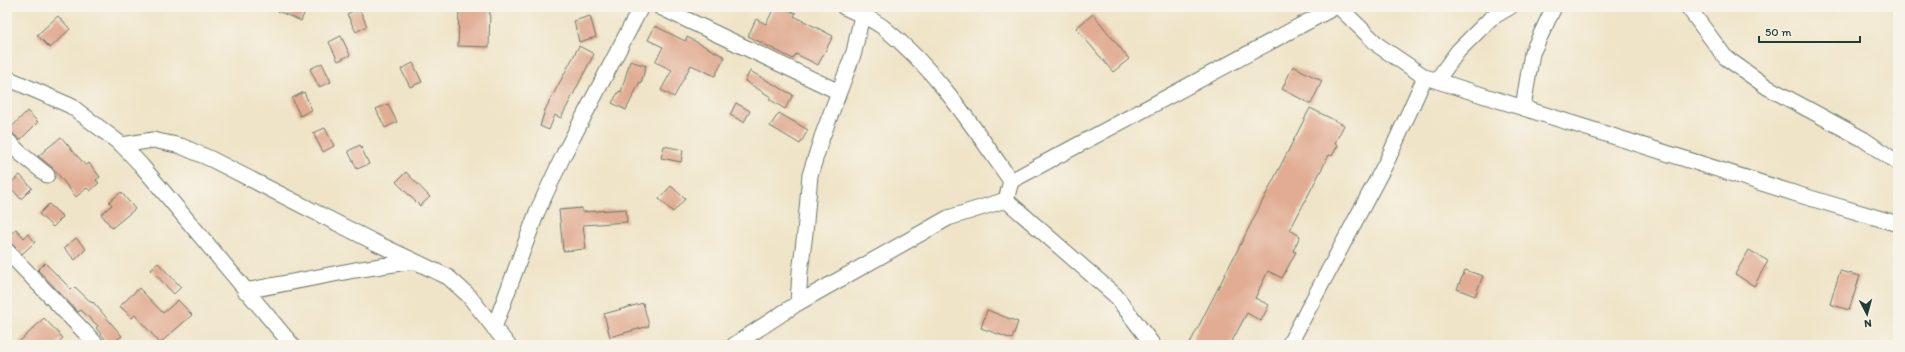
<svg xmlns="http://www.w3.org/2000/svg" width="1905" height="352" viewBox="0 0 1905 352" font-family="Itim,sans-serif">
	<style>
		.building { fill: #e1ac93 }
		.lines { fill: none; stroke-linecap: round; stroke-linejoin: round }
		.minor-casing { stroke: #687767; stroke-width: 17 }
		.minor { stroke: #fff; stroke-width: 15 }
	</style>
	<rect width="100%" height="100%" fill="#f7f3e8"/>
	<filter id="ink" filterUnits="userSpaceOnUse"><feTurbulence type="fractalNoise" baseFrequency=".025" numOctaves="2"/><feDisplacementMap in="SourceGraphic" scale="8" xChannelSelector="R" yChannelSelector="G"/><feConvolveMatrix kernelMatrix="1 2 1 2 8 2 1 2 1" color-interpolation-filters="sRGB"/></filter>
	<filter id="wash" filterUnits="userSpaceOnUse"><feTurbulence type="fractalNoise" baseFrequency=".012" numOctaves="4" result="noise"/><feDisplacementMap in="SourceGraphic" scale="16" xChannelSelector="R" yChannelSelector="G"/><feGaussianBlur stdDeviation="0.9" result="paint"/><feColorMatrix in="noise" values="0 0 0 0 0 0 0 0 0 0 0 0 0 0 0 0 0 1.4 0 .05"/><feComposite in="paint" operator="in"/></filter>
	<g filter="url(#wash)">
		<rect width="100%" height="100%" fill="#efe4c7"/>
		<g id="blocks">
			<path class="building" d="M268 7H307L301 21Z
				M459 7H490L489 47 458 46Z
				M782 7 796 13 794 16 833 36 818 65 796 54 793 59 748 36 756 19 766 24 774 8 780 11Z
				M359 8 367 26 356 32 347 14Z
				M1093 14 1129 59 1113 72 1076 28Z
				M58 16 70 29 50 48 37 35Z
				M590 16 596 37 579 42 574 21Z
				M655 26 685 41 687 37 725 57 715 76 691 65 674 97 661 90 672 70 655 62 663 47 648 40Z
				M341 36 350 55 338 61 329 42Z
				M579 46 594 54 561 118 555 115 549 130 540 126 545 110Z
				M630 61 646 66 641 83 640 82 626 110 612 103 619 91 621 92Z
				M322 63 331 82 319 87 310 69Z
				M413 63 422 82 410 87 401 69Z
				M1293 66 1322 81 1311 104 1282 89Z
				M750 71 793 95 785 109 769 99 771 97 745 81Z
				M304 92 312 110 300 116 292 98Z
				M736 103 750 111 744 122 730 115Z
				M388 104 397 122 385 128 376 109Z
				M1310 108 1344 125 1335 143 1338 145 1332 156 1329 155 1290 230 1300 236 1293 251 1296 252 1282 278 1268 271 1255 298 1269 305 1261 321 1247 313 1230 345H1189Z
				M27 111 38 122 20 140 9 130Z
				M779 113 808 130 800 144 770 126Z
				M325 128 334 146 323 152 313 133Z
				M61 137 86 166 89 163 100 177 96 180 99 183 90 191 87 188 76 197 53 168 38 156Z
				M360 145 369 164 357 169 348 151Z
				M664 146 683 150 681 162 661 158Z
				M406 172 430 197 420 206 396 182Z
				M20 175 32 188 21 199 8 185Z
				M671 186 685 199 673 212 659 199Z
				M121 192 135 209 112 228 101 214 112 205 109 202Z
				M49 204 63 217 53 227 39 214Z
				M582 208V212L626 209 627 222 583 225 586 249 563 251 559 210Z
				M16 229 24 238 28 234 35 242 22 254 13 245 7 242V238Z
				M76 238 86 249 75 260 64 248Z
				M1749 250 1768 261 1754 286 1735 274Z
				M45 263 72 290 75 287 92 303 93 302 122 336 110 345 96 328 98 326 81 310 78 312 38 270Z
				M158 263 181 287 174 294 151 270Z
				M1465 270 1483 276 1475 296 1457 289Z
				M1840 271 1860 276 1849 310 1830 304Z
				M139 288 163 313 178 300 192 315 160 343 135 315 132 318 120 306Z
				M643 303 649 326 610 337 604 314Z
				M987 310 1018 322 1012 339 981 328Z
				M44 318 63 338 55 345H16Z"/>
		</g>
	</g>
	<g filter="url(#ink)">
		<use href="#blocks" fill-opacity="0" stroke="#687767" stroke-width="1"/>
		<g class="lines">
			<defs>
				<path id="minor" d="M660 7 839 92
					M844 7C857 13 873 19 884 28 936 69 974 128 1011 181
					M1339 7 1379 46 1425 77 1800 195 1898 224
					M1688 7 1725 57 1767 87 1863 139 1898 163
					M7 78 71 106 122 145 141 165 292 345
					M1437 80 1458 51 1491 18 1510 7
					M1523 107 1532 53 1554 7
					M7 140 21 154 47 175
					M122 145 153 140 181 146 211 159 376 243 448 277 468 295 508 345
					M1006 200 1115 295 1153 345
					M7 251 97 345
					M245 291 355 270 414 261
					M798 303 800 272 805 233 810 175 822 137 854 52 862 15 861 7
					M494 328 537 212 564 154 641 7
					M734 345 798 303 948 218 1006 200 1011 181 1335 7
					M1289 345 1387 161 1425 77"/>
			</defs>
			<use href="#minor" class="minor-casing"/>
			<use href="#minor" class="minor"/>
		</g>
	</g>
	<rect width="1905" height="352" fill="none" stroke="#f7f3e8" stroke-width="24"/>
	<g transform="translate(1867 314) rotate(174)" stroke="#f7f3e8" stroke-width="3" paint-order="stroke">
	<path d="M0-3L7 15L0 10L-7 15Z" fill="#1f3d34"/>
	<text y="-6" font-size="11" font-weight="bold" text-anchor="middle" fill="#1f3d34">N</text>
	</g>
	<path d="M1759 36v6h101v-6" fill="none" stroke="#1f3d34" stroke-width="2"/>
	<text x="1765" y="36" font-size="12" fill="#1f3d34" stroke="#f7f3e8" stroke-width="3" paint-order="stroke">50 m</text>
</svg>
